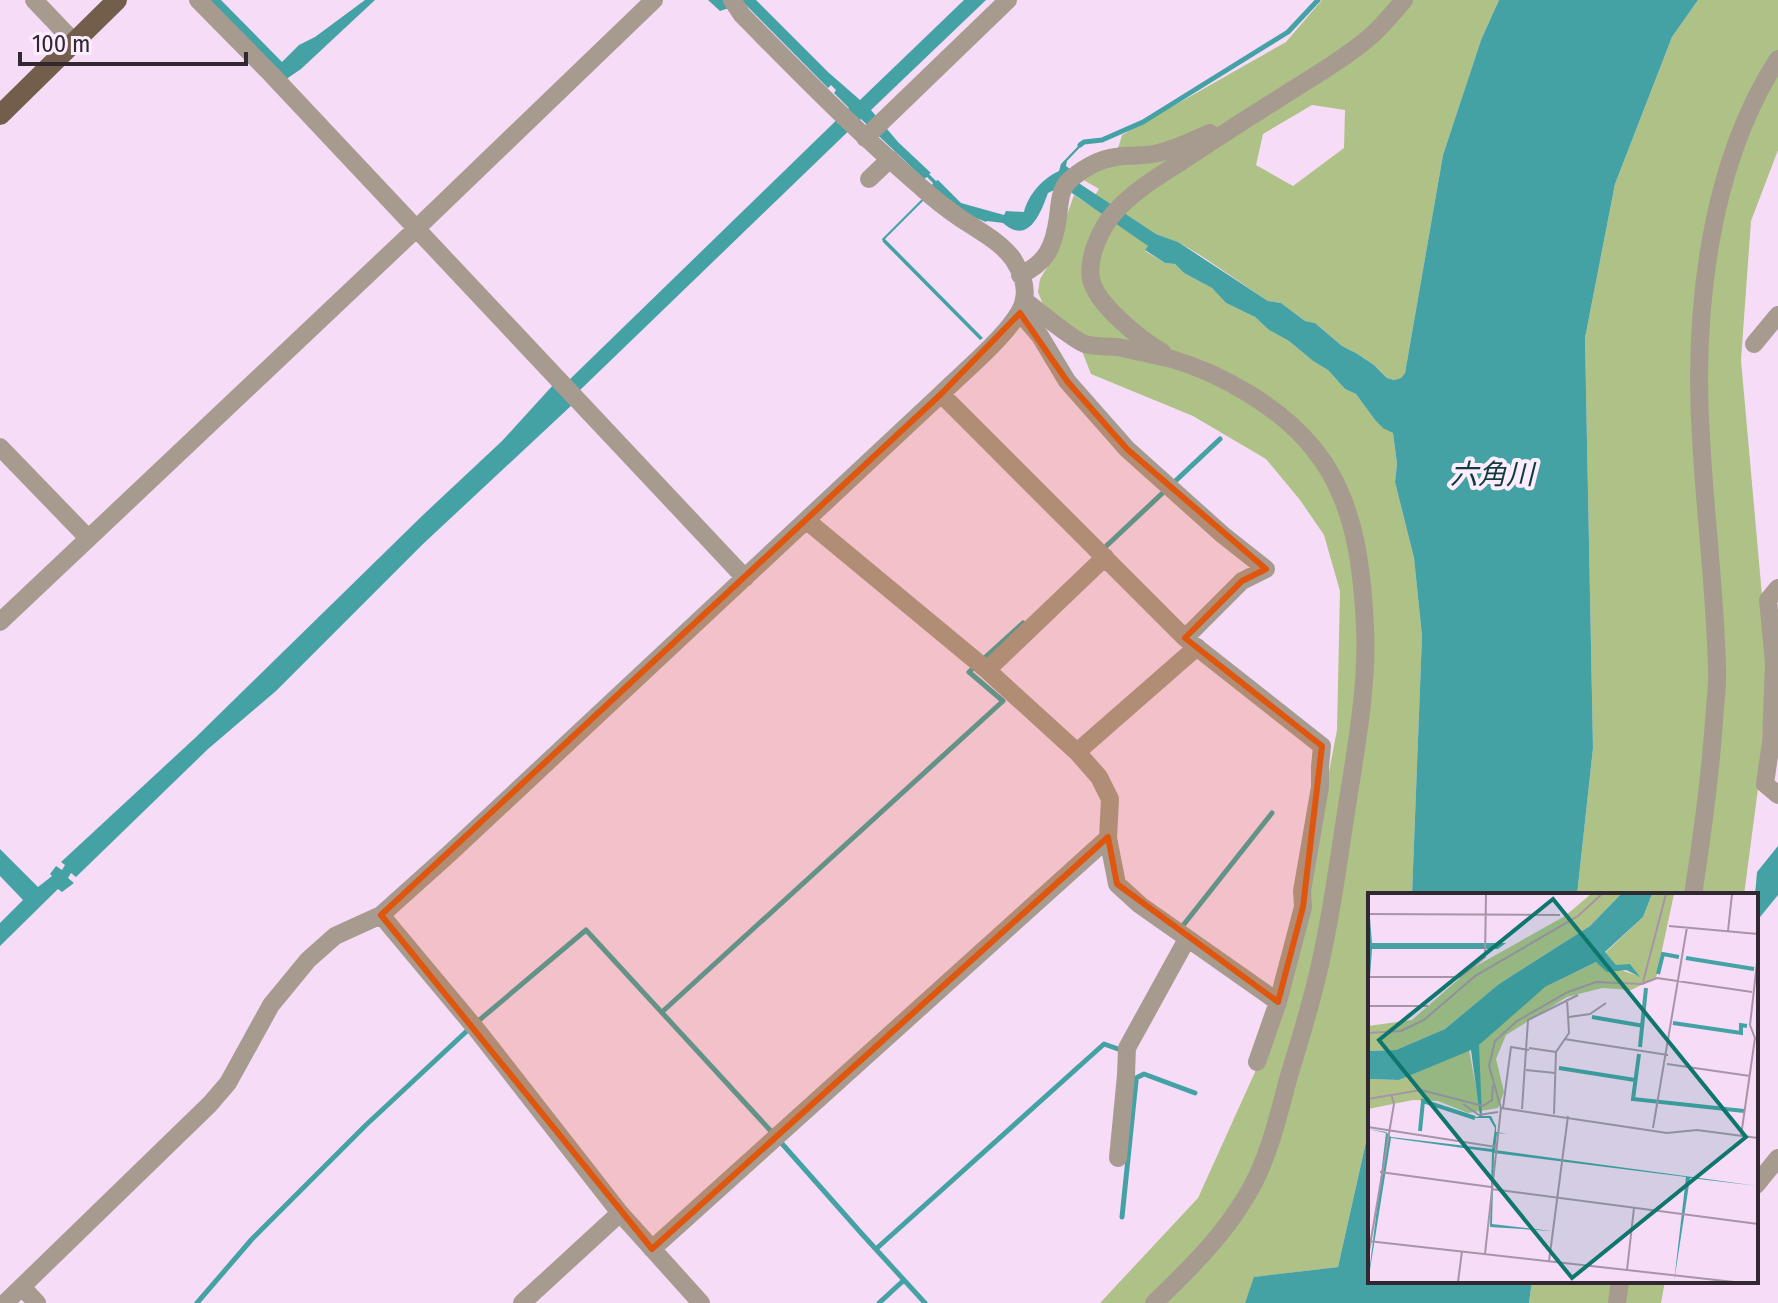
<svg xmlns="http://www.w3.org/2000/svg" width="1778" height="1303" viewBox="0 0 1778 1303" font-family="'Fira Sans Condensed','Noto Sans JP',sans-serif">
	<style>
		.green { fill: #aec186; fill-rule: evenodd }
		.water { fill: #44a2a5 }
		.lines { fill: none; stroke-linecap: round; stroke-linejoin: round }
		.stream { stroke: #44a2a5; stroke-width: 5 }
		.street { stroke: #a79b90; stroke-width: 18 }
		.primary { stroke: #725e4a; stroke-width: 20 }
		.marked { fill: #df570e; fill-opacity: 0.2; stroke: #df570e; stroke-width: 6; stroke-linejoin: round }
		.labels { text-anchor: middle; stroke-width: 8; stroke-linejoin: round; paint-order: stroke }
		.water-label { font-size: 28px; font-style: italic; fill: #0e3b3c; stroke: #fdedfe }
		.inset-river { fill: none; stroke: #44a2a5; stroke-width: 4 }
		.inset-road { fill: none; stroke: #a894a9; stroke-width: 2 }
		.view { fill: #0f766e; fill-opacity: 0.15; stroke: #0f766e; stroke-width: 4 }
		.inset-edge { fill: none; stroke: #322832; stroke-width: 4 }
	</style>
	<rect width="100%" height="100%" fill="#f7dcf8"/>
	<path class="green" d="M1322 0H1499L1481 40 1443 155 1405 373 1401 378 1394 380 1387 378 1374 365 1356 353 1342 346 1315 323 1305 321 1281 303 1268 301 1200 255 1178 242 1156 234 1113 206 1148 246 1145 251 1165 263 1175 264 1184 273 1212 288 1226 303 1255 317 1269 330 1289 341 1313 361 1328 370 1345 389 1356 394 1375 420 1393 433 1397 464 1395 482 1414 558 1422 636 1412 895H1370V1124L1338 1267 1255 1277 1245 1303H1100L1198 1198 1284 1008 1337 730 1340 591 1324 535 1300 500 1266 459 1193 416 1091 374 1074 331 1046 312 1038 292 1040 279 1051 261 1074 195 1089 205 1099 189 1082 179 1114 162 1122 135 1286 42ZM1312 105 1345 110 1344 148 1293 186 1256 165 1263 134Z
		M1698 0H1778V150L1751 221 1741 360 1768 663 1759 781 1744 895H1577L1593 748 1585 338 1615 184 1672 37Z
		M1532 1281H1665L1661 1303H1529Z"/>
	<path class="water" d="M208 0H221L282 62 299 45 315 37 365 0H375L301 69 285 80Z
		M708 0H756L828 72 860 100 964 0H986L871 110 898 142 931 173 929 174 936 181 938 180 961 203 1004 215 1006 211 1024 212C1028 195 1043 178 1059 171L1061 164 1084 140 1086 141 1067 161 1066 166 1070 169 1065 174 1156 234 1178 242 1268 301 1281 303 1305 321 1315 323 1342 346 1356 353 1374 365 1387 378 1394 380 1401 378 1405 373 1443 155 1481 40 1499 0H1698L1672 37 1615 184 1585 338 1593 748 1577 895H1412L1422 636 1414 558 1395 482 1397 464 1393 433 1383 428 1375 420 1356 394 1345 389 1328 370 1313 361 1289 341 1269 330 1255 317 1226 303 1212 288 1184 273 1175 264 1165 263 1145 250 1148 246 1059 184 1054 190 1048 193C1041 212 1029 246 1003 223L987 221 986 222 963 213 934 190 885 239 983 338 980 340 883 242 882 239 932 189 931 187 933 183 927 177 924 179 861 119 578 392 573 404 423 544 276 691 208 749 76 877 71 873 68 878 74 883 62 892 58 889 0 946V923L23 900 0 876V849L38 887 52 876 50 874 56 866 62 870 65 865 61 862 195 738 423 515 502 441 554 384 567 382 849 108 834 93 836 90 831 85 828 88 744 3 720 11Z
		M1778 846V895L1756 922V895H1755L1757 872Z
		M1370 1124V1281H1532L1529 1303H1245L1254 1277 1338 1267Z"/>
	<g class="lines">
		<path class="stream" d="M1080 145 1084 142 1102 140 1143 122 1288 32 1318 0
			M1101 551 1220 439
			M1181 928 1272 813
			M662 1012 1003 701 969 672 1023 623
			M477 1022 586 930 769 1129 862 1234 925 1303
			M1136 1081V1078L1144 1074 1195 1093
			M1122 1217 1136 1081 1129 1080
			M876 1249 1104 1044 1121 1050
			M197 1303 252 1239 366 1125 469 1029
			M879 1303 904 1280"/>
		<path class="street" d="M34 0 74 42
			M198 0 271 74 745 578
			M865 138 1008 0
			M869 179 890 159
			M1020 275C1047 263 1054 246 1058 217 1060 203 1059 188 1072 178 1084 168 1100 159 1116 157 1129 154 1145 157 1158 153 1176 149 1193 140 1210 133
			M1024 300C1036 309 1074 341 1085 344 1097 348 1111 345 1123 348 1139 352 1155 355 1172 359 1222 374 1280 407 1313 448 1354 497 1362 564 1365 626 1368 685 1356 748 1347 806 1339 856 1333 906 1322 955 1314 996 1301 1036 1289 1076 1280 1108 1273 1141 1259 1172 1236 1223 1194 1265 1154 1303
			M1020 313 1040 336 1067 381 1127 449 1223 535 1266 569 1242 581 1185 638
			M1754 344 1778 315
			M1162 352C1140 339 1096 304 1091 279 1087 258 1101 227 1115 212 1135 189 1163 174 1188 157 1217 138 1246 119 1275 101 1307 80 1342 61 1371 36 1383 25 1394 12 1404 0
			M941 394 1185 638 1322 746 1320 767V787L1302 891 1303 907 1278 1002 1257 1062
			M0 447 88 538
			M806 520 987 670 1077 752 1099 777 1110 799 1108 838 1117 884 1140 905 1278 1002
			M1778 588 1768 600 1774 663 1771 742 1765 784 1778 795
			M0 622 416 229 654 0
			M987 670 1105 557
			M1077 752 1197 647
			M1693 895C1702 837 1710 779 1714 721 1715 703 1718 685 1717 667 1715 590 1705 514 1701 438 1693 313 1709 165 1778 59
			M381 915 477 1030 620 1213 701 1303
			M1118 1158 1126 1075 1127 1048 1187 939
			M1756 1185 1778 1158
			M652 1249 1108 838
			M22 1287 37 1303
			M5 1303 210 1104 228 1083 271 1005 308 960 335 936 381 915 449 854 941 394C961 374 1021 325 1024 299 1027 286 1020 270 1013 259 1001 242 978 230 960 218 947 209 934 199 922 188 859 134 801 75 742 15L732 0
			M522 1303 620 1213
			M1617 1303 1620 1281"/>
		<path class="primary" d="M0 115 117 0"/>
	</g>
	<path class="marked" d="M1020 313 1067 381 1127 449 1266 569 1242 581 1185 638 1322 746 1303 907 1278 1002 1117 884 1108 837 652 1249 381 915 941 394Z"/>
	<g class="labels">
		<g class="water-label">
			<text x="1492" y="484">六角川</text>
		</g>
	</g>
	<g transform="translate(1368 893)">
		<rect width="390" height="390" fill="#f7dcf8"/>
		<path d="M223 1H253L222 33 131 91 77 136 28 157 0 158V133L44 127 101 77 197 23ZM284 1H306L288 85 263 97 234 95 199 104 138 142 128 166 136 199 130 215 100 220 70 208 45 207 0 216V186L31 187 101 157 110 205 111 152 135 126 177 94 228 69 271 83 248 73 237 60 275 24Z" fill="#aec186"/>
		<path d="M0 1 4 50H138L130 56H4L0 111ZM253 1H284L275 24 237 59 248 72 262 71 272 84 259 77 239 79 228 69 177 94 111 152 114 223H123L128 233V239L140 241 143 217 140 241 129 240 127 257 390 293 322 285 306 389 318 284 126 260 124 331 184 338 122 334 124 259 23 245 0 389 18 240 0 236 18 239 23 244 124 256 127 235 121 225H105L112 223 103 157 31 187 0 186V158L28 157 77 136 131 91 222 33Z" fill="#44a2a5"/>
		<path class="inset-river" d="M318 65 386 76M290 81 295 61 311 64M224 124 276 133M305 130 373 140V132L379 133M272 154 278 95M271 161 265 206 376 218M191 175 267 187M52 238 55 208 107 225"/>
		<path class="inset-road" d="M0 21 192 22M301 33 390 41M360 38 364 1M0 84H92L117 64 118 1M275 89 298 1M0 113H60M201 124 222 121 238 110M0 140 33 138 56 127 107 83 210 23 234 1M196 146 300 162M161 155 188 159M299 171 382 183M158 177 187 180M0 206 53 197 115 213 124 207 125 192M95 211 111 222 130 219M133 215 121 173 127 148 149 128 200 99 228 89 274 91 289 85 384 99M135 215 143 154 161 157M154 216 160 127 210 102M186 221 188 159 201 140 199 106M0 234 128 254M285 235 319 34M373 243 387 145 382 132 390 61M12 279 123 294M123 296 390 331M0 348 366 389M117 361 133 215 299 240 329 237 390 245M0 364 26 211 23 201M181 368 200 223M259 377 266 315M90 389 94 358"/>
		<path class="view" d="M185 6 378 244 204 385 11 147Z"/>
		<rect width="390" height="390" class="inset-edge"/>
	</g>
	<path d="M20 52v12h226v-12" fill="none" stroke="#322832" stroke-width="4"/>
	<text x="32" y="52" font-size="24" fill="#322832" stroke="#fdedfe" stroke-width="6" paint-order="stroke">100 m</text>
</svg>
